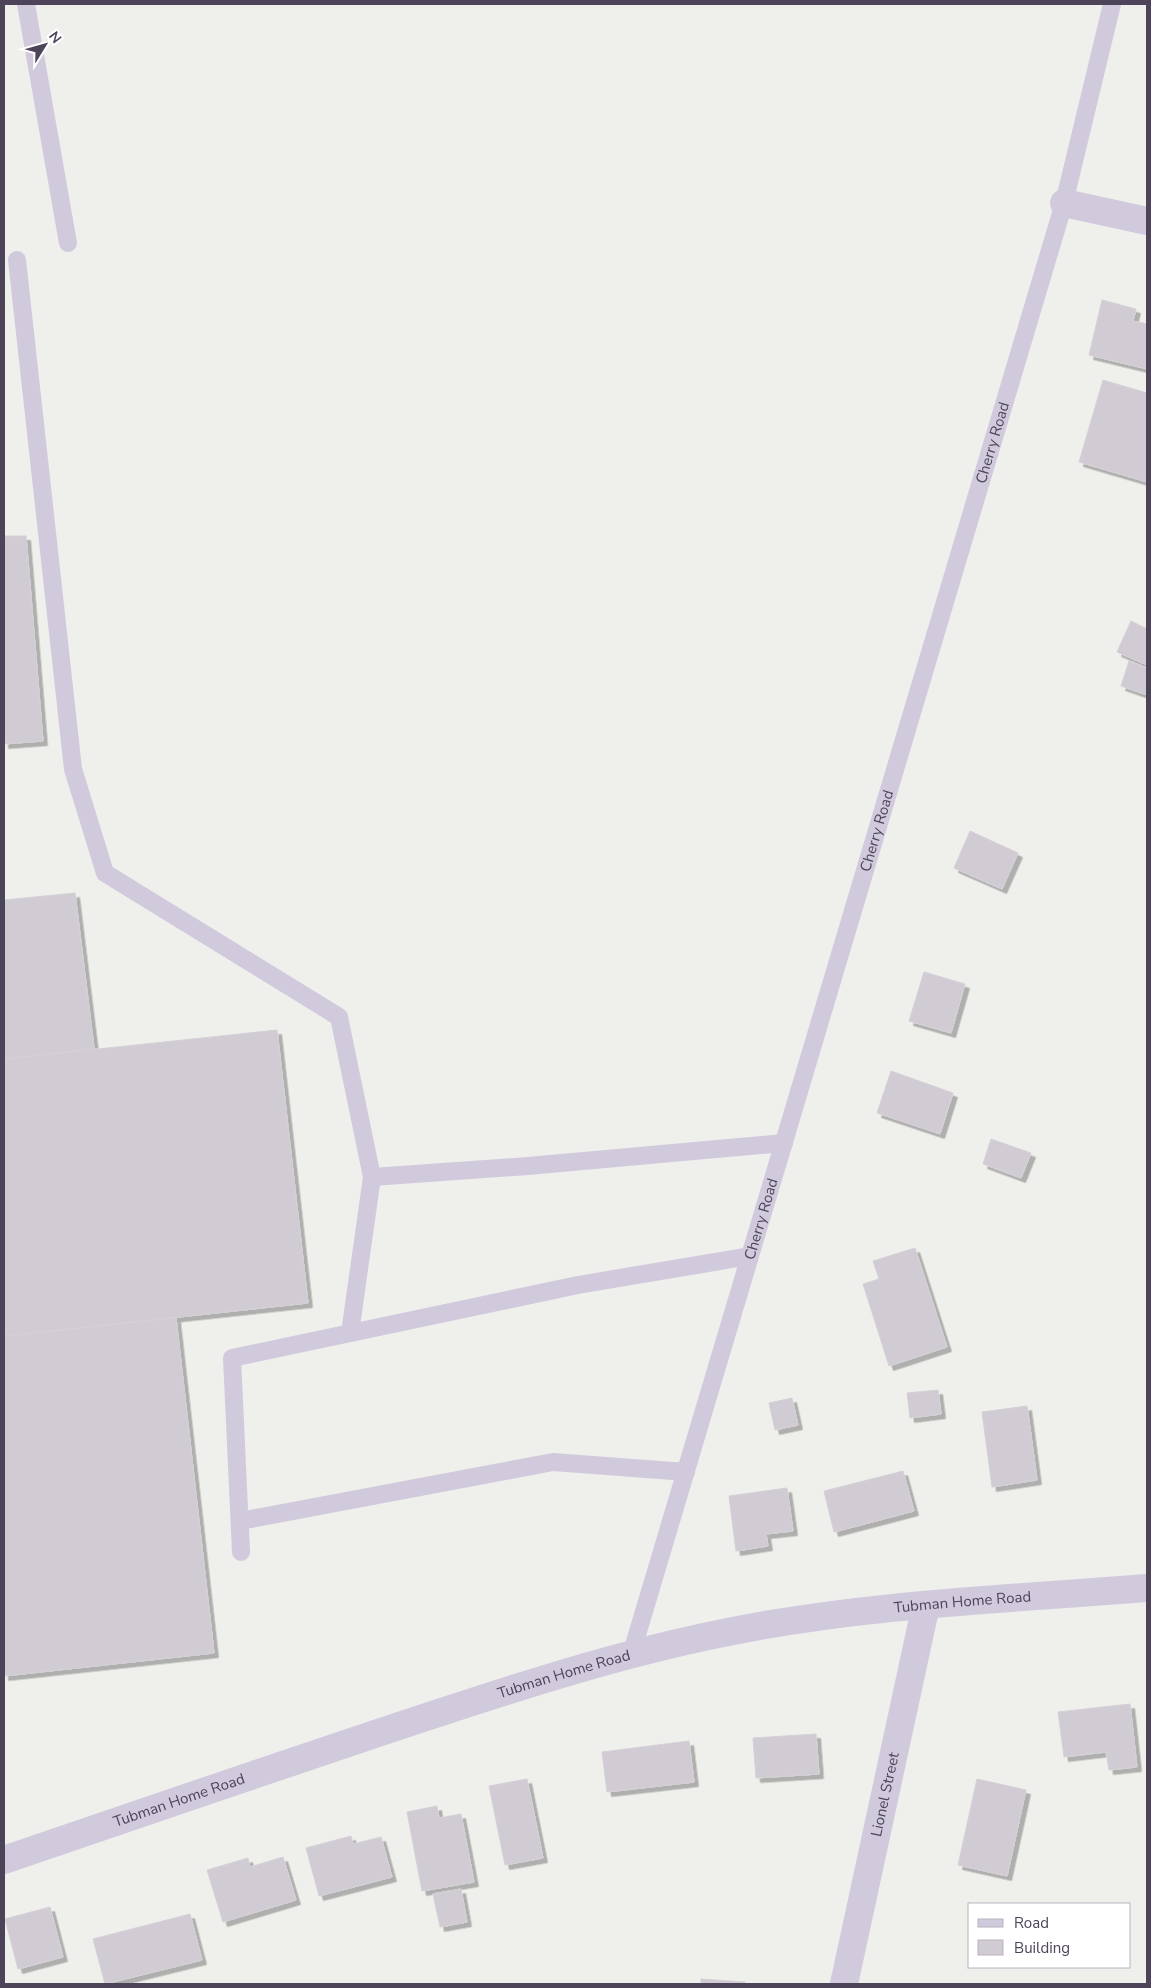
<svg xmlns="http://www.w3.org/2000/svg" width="1151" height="1988" viewBox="0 0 1151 1988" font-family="'Nunito Sans',sans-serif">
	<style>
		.building { fill: #d1ccd3; stroke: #d5d0d8; filter: url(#shadow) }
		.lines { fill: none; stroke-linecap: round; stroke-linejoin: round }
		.service { stroke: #d1cadd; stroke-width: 18 }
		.minor { stroke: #d1cadd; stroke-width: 28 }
		.tertiary { stroke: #d1cadd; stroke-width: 28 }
		.labels { text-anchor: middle; stroke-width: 4; stroke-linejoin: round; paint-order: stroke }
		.street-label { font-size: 15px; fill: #4d4459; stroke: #fff }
	</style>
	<defs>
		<filter id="shadow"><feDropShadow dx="4.5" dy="4.5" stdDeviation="0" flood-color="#0004"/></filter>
	</defs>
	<rect width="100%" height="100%" fill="#efefec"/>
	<path class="building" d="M1102 300 1136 309 1133 321 1147 324V369L1089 355Z
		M1103 380 1147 393V482L1079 462Z
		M4 536H26L43 741 4 744Z
		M1131 621 1147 629V665L1117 652Z
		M1129 661 1147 668V695L1121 686Z
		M970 831 1018 853 1002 889 954 868Z
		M75 893 94 1048 4 1059V900Z
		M924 972 965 984 951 1033 909 1021Z
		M277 1030 308 1303 4 1336V1059Z
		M891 1071 953 1093 940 1134 877 1113Z
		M991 1139 1031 1153 1021 1178 983 1164Z
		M915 1248 947 1347 889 1366 863 1284 879 1279 873 1261Z
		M176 1318 214 1653 4 1676V1336Z
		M938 1390 941 1414 910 1418 907 1393Z
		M792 1398 798 1425 775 1430 769 1403Z
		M1027 1406 1037 1480 992 1487 982 1412Z
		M903 1471 914 1511 834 1532 824 1491Z
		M787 1488 793 1531 766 1534 768 1546 736 1551 729 1496Z
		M1130 1704 1137 1767 1109 1770 1106 1752 1064 1757 1058 1712Z
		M816 1734 819 1774 756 1778 753 1738Z
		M689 1741 694 1782 607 1792 602 1752Z
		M527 1779 543 1858 505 1865 489 1786Z
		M977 1779 1026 1790 1007 1876 958 1865Z
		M437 1806 439 1818 461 1814 474 1882 422 1891 407 1812Z
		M351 1836 353 1844 381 1837 392 1877 319 1896 306 1848Z
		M283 1857 296 1900 223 1922 207 1870 248 1858 250 1867Z
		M461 1889 467 1922 440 1927 433 1894Z
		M50 1907 63 1957 18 1969 5 1919Z
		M190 1914 202 1960 105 1984 93 1939Z
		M701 1979 745 1982V1984H701Z"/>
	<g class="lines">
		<g class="service">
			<path d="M26 4 68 243"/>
			<path d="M17 260 73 769 105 873 339 1017 372 1177 350 1333"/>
			<path d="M372 1177 528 1166 784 1143"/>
			<path d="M240 1521 553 1462 686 1472"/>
			<path d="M241 1552 232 1358 578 1285 750 1256"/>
			<path id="s1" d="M631 1655 1064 203 1112 4"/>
		</g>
		<g class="minor">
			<path d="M1064 203 1147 221"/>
			<path id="s2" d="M844 1984 926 1605"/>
		</g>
		<path class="tertiary" id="s3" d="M4 1860C126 1818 247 1777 369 1736 487 1697 606 1656 728 1632 866 1604 1008 1599 1147 1588"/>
	</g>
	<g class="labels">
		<g class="street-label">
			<text dy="5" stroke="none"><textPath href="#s1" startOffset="1265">Cherry Road</textPath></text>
			<text dy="5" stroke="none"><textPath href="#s1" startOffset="860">Cherry Road</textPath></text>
			<text dy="5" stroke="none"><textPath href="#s1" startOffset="455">Cherry Road</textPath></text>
			<text dy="5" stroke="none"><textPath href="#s3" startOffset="996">Tubman Home Road</textPath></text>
			<text dy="5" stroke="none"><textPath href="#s3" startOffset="590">Tubman Home Road</textPath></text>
			<text dy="5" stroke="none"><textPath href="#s2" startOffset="194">Lionel Street</textPath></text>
			<text dy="5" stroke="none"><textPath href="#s3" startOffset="185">Tubman Home Road</textPath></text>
		</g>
	</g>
	<rect width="1151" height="1988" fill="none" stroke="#4d4459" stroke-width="10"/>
	<rect x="968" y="1903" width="162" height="65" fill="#ffffff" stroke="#b8b4bd"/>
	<rect x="978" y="1919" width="25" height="8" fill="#d1cadd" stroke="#b8b4bd"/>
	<text x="1014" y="1928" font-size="15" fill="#4d4459">Road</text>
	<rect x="978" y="1940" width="25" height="15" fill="#d1ccd3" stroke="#b8b4bd"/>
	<text x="1014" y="1953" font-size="15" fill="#4d4459">Building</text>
	<g transform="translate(45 45) rotate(53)" stroke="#ffffff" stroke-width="4" paint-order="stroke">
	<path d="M0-4L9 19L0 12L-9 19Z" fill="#4d4459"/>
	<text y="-8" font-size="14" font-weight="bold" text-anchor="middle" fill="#4d4459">N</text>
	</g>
</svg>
